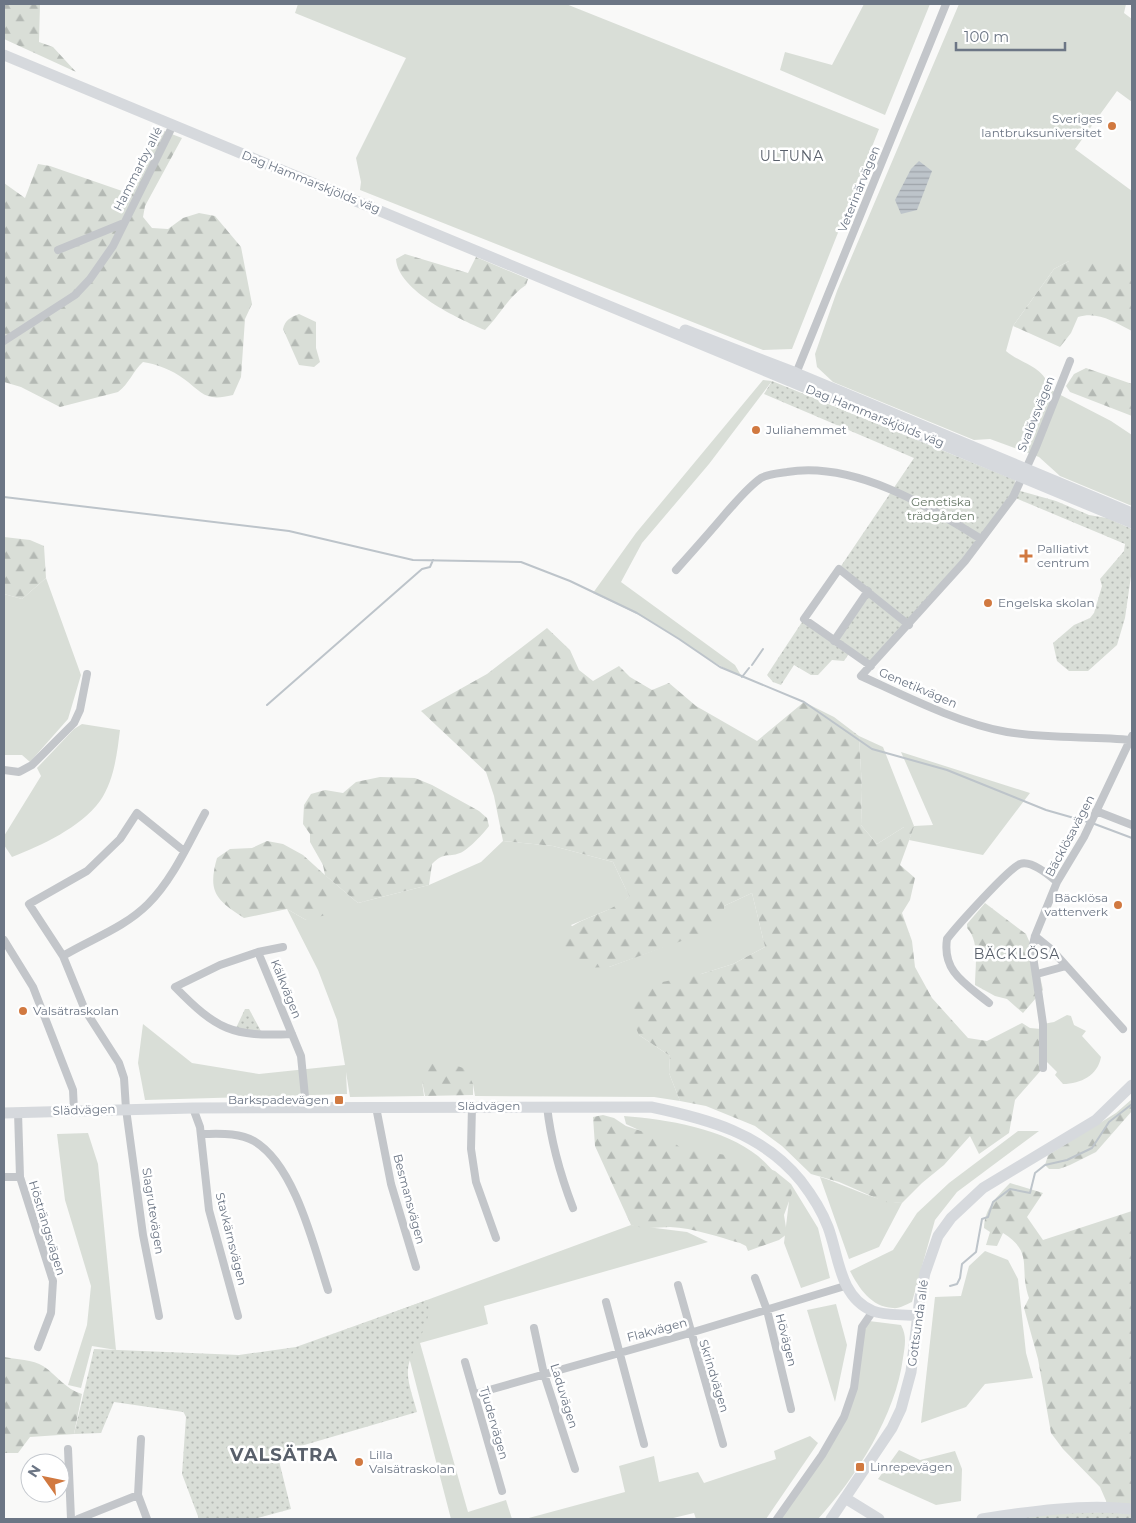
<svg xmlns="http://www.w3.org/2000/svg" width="1136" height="1523" viewBox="0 0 1136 1523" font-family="Montserrat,sans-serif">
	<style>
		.green { fill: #d9ded7 }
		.forest { fill: url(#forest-firs) }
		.park { fill: url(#park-dots) }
		.water { fill: url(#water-rules) }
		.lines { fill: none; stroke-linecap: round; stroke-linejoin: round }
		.stream { stroke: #bdc4ca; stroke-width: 2 }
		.street { stroke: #c3c6ca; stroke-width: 8 }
		.secondary { stroke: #d6d9dd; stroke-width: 11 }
		.poi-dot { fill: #d17940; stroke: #fff; stroke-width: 2 }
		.labels { text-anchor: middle; stroke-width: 5; stroke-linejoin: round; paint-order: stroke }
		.poi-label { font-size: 12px; fill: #6c7685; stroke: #fff; text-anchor: start }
		.street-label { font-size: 12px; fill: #6c7685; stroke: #fff }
		.park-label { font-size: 12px; fill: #667866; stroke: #fff }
		.neighbourhood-label { font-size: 14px; letter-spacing: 1px; fill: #59606b; stroke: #fff }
		.district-label { font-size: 18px; font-weight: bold; letter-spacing: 1px; fill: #59606b; stroke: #fff }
	</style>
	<defs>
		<pattern id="forest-firs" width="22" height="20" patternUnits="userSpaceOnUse" patternTransform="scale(1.25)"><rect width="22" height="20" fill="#d9ded7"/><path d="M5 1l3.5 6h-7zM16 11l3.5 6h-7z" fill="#b4b9b4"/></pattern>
		<pattern id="park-dots" width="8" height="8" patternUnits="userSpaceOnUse" patternTransform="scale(1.25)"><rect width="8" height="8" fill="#d9ded7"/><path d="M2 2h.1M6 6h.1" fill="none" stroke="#b4b9b4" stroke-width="1.8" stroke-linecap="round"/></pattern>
		<pattern id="water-rules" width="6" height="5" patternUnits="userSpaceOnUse" patternTransform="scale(1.25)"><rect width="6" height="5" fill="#bdc4ca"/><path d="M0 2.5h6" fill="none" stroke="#9ea4aa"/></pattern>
	</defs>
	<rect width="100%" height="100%" fill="#f9f9f8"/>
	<path class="green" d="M298 4H566L879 129 792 349 763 350 360 190 361 182 356 158 406 58 295 13Z
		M864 4H930L885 115 780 70 785 52 832 65Z
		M959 4H1126L1124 13 1132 19V102L1117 91 1075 149 1132 191V261H1069L1054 269 1013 326 1006 351C1021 364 1046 367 1049 389L1111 421 1132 435V506L1060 476 1039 457 990 439 974 440 833 382 817 367 815 354 837 291Z
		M763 380 772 381 709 464 642 543 621 582 735 665 742 677C719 667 700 653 679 639 652 620 623 607 593 593L636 533Z
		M46 578 81 675 68 719 30 762 22 755H4V594L22 599Z
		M82 724 120 730C117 754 114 781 100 801 80 828 42 845 12 857L4 845V836L41 776 37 768 74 729Z
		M859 736 883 747 914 826 933 825 901 752 1030 793 983 855 909 840 914 827H904L877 844 861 825 862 789Z
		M503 841 553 846 613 862 629 896 620 905 571 925 609 967 663 947 724 906 752 893 765 947 733 964 701 974 639 1035 670 1056 669 1073 680 1101 654 1097 475 1096 473 1084 422 1081 424 1096 350 1097 346 1072 347 1094 145 1100 138 1063 143 1024 192 1063 259 1074 345 1065 337 1020 318 970 287 909 306 920 325 875 358 903 429 885 481 862Z
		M1067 1015 1071 1016 1074 1025 1086 1031 1082 1036 1101 1057C1098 1075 1081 1084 1063 1084L1055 1075 1057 1072 1043 1058V1024L1054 1022Z
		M624 1116C666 1119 725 1129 758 1156 765 1162 771 1169 777 1175L694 1156 626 1124Z
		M1018 1131H1039L957 1192 935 1220 912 1302C907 1304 899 1309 893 1308 871 1307 859 1288 850 1271L893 1250 917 1213 949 1183Z
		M88 1133 98 1164 116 1350 92 1346 81 1388 68 1385 87 1325 91 1286 65 1200 57 1134Z
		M820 1177C847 1185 873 1201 902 1203L879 1247 849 1259Z
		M791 1184 818 1228 830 1278 801 1288 784 1243Z
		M631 1225 687 1232 708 1242 484 1306 488 1324 420 1343 468 1512 506 1500 512 1519H451L397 1311Z
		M985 1251 1008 1260 1018 1279 1026 1353 1033 1378 985 1384 966 1407 921 1423 935 1297 961 1296 969 1266Z
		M836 1304 847 1345 835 1402 807 1310Z
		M869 1321 901 1325C907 1336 905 1345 903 1358 896 1414 856 1478 818 1519H777L822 1455 854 1388 862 1327Z
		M810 1436 818 1443 766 1519H696L694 1513 669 1519H525L625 1492 619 1466 654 1456 659 1482 698 1472 704 1483 776 1459 774 1451Z
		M899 1450 920 1460 955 1451 962 1469 961 1501 936 1505 878 1479Z"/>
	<path class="forest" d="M4 4H40L39 42 53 47 76 72 4 39Z
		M156 128 182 138 145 206 143 217 152 228 168 229 183 218 199 213 215 216 241 247 252 304 245 319 241 377 233 395C205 402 203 393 184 379 172 370 157 364 143 362 133 371 129 384 118 392L60 407 21 387 4 382V183L25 198 38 164 50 166 125 192Z
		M405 254 468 273 476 257 528 279 526 285C508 297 500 315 485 330 459 319 398 291 396 259Z
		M1069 261H1132V331C1114 322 1098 311 1078 317L1071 333 1060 347 1013 326 1054 269Z
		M299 314 316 322V348L320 362 314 367 299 365 283 329C285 320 291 317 299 314Z
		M1086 368 1132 384V416L1070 392 1066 386 1074 374Z
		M4 537 30 540 44 546 46 578 22 599 4 594Z
		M547 628 570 650 579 670 593 681 619 666 630 677 652 690 669 683 696 706 757 741 804 702 834 717 859 736 862 789 861 825 877 844 904 827H914L900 865 915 878 910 900 902 913 912 941 915 967 932 998 968 1038 987 1041 1022 1023 1030 1028 1041 1029 1043 1068 1015 1100 1009 1133 979 1154 970 1136 944 1165 922 1183 902 1203 885 1202 839 1182 811 1174 782 1146 755 1126 706 1106 680 1101 669 1073 670 1056 639 1035 628 1010 648 985 701 974 733 964 765 947 752 893 724 906V920L701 934 609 967 580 968 562 953 558 937C582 914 608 916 629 896L613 862 553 846 503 841 494 796 486 772 421 711 487 674Z
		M380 777 415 778 432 785 479 811 487 818 489 826C485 832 467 851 460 853 447 858 445 851 432 864L429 885 358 903 326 876 333 897 326 915 306 920 287 909 244 918C217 900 207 893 217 858L230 849 252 848 267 841 283 844 303 855 325 875 323 865 310 842V834L303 824 304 805 311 794 325 790 343 793 356 782Z
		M985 903 1026 934 1036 957 1043 990 1023 1013 1007 999 995 996 975 985C975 968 980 941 967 928V924Z
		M446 1062 466 1069 473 1084V1095L425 1096 422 1081 430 1064Z
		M1132 1099V1111L1096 1152 1070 1165 1059 1169H1049L1045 1165 1048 1155 1116 1113Z
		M603 1115 614 1118 626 1126 672 1141 682 1149 734 1156 758 1164 775 1171 791 1184 792 1193 784 1215 787 1234 779 1240 748 1251 746 1246 740 1243C718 1237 694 1228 670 1227 657 1227 644 1230 631 1225L595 1146 593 1117Z
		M1010 1183 1043 1193 1027 1217 1043 1240 1132 1211V1505L1107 1503 1100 1487 1063 1449 1051 1433 1038 1359 1024 1308 1029 1298C1018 1267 1035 1253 1003 1233L997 1246 986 1245 990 1232 984 1228C985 1207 997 1197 1010 1183Z
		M4 1357C15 1359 34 1360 43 1366 58 1376 65 1389 82 1394L74 1434 30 1437 18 1453H4Z"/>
	<path class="park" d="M772 381 1015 480 1017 490 1056 501 1089 515 1107 518 1132 529V569L1125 618 1117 645 1088 671H1069L1057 661 1053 643 1074 625 1090 618 1094 613 1102 586 1100 579 1124 551 1125 544 1013 497 965 561 871 666 850 652 844 661 832 660 818 675H811L794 665 781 685 773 682 767 675 804 619 834 641 868 592 839 569 914 458 764 394Z
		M245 1009H249L262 1033 236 1028Z
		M427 1300C435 1324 410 1346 408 1370 407 1383 414 1400 417 1412L277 1453 291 1509 254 1519H199L182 1474 186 1417 183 1411V1412L114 1402 101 1433 74 1434 94 1349 239 1355 296 1347Z
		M1107 1512 1132 1514V1519H1019L1037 1514Z"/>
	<path class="water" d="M919 161 932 171 917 210 901 214 895 200 911 169Z"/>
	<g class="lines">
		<path class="stream" d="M4 497 289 531 413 560 521 562 570 581 637 613 679 639 720 667 804 702 872 749 947 770 1046 810 1088 822
			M752 665 763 649
			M742 677 749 668
			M267 705 422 569 430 567 433 560
			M1092 823 1132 838
			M950 1286 957 1284 960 1278 962 1264 976 1252 982 1219 988 1217 993 1202 1010 1189 1030 1193 1035 1173 1045 1165 1067 1160 1092 1148 1109 1122 1132 1104"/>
		<path class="street" d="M58 250 124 223
			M4 341 75 295 90 279 113 246 173 125
			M1070 361 1036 447 1013 497 965 561 861 676C905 696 960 724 1007 732 1048 739 1091 736 1132 740
			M795 376 946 4
			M676 570C693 551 710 532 726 513 737 501 748 487 761 478 768 474 780 473 787 472 853 461 927 505 981 539
			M834 641 868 591
			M871 666 804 619 839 569 909 625
			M4 770 19 772 32 765 74 723 80 710 87 674
			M1096 811 1132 825
			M1035 936 1051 949 1123 1029
			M4 940 33 987 73 1090 74 1111
			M258 952 283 947
			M63 956C91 939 124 928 148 904 173 879 188 844 205 813
			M1037 974 1066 966
			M989 1003C966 984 942 972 947 939 956 927 1009 868 1020 864 1032 860 1050 876 1057 882
			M292 1034C232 1037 217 1030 175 987L220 965 258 952 301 1056 306 1107
			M1043 1068V1024L1032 949 1035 936 1057 882 1084 837 1132 736
			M472 1106 471 1149 476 1182 496 1238
			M547 1106C551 1143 560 1174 573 1208
			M376 1107 391 1184 416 1267
			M193 1108 200 1127 209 1210 238 1316
			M18 1112 20 1177 53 1281 51 1313 38 1347
			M201 1134C218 1134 238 1132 254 1141 295 1165 314 1247 328 1290
			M4 1177H20
			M755 1278 767 1310 791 1409
			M678 1285 723 1444
			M606 1302 644 1444
			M159 1316 143 1235 126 1109 124 1078 119 1063 85 1010 63 956 29 904 87 871 120 839 137 813 184 851
			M534 1328 544 1374 575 1469
			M465 1362 502 1491
			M475 1394 690 1333 845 1286
			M141 1439 138 1495 147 1519
			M68 1449 71 1519
			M78 1519 138 1495
			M777 1519 822 1455 844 1417 854 1388 862 1327 873 1311"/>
		<path class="secondary" d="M4 55 1132 523
			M685 330 796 373 1132 513
			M4 1113 193 1108 651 1107C708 1119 762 1133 801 1181 811 1194 822 1211 828 1227 839 1256 839 1297 873 1311 885 1316 904 1314 918 1316
			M845 1498 879 1519
			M831 1519 892 1428 901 1409 911 1372 920 1297 925 1273 938 1236 951 1218 983 1188 1096 1120 1132 1085
			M982 1519C1032 1511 1082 1504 1132 1509"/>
	</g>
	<g class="poi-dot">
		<circle cx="1112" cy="126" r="5"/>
		<circle cx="756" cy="430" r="5"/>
		<path d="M1023.5 548.5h5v5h5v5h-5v5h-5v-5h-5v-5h5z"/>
		<circle cx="988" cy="603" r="5"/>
		<circle cx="1118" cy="905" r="5"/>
		<circle cx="23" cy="1011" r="5"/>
		<rect x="334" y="1095" width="10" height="10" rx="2.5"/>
		<circle cx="359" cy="1462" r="5"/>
		<rect x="855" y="1462" width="10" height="10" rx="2.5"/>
	</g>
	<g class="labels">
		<g class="poi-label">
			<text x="1102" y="123" text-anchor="end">Sveriges<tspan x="1102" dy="14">lantbruksuniversitet</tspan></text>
			<text x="766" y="434">Juliahemmet</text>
			<text x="1037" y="553">Palliativt<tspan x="1037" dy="14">centrum</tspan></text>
			<text x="998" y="607">Engelska skolan</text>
			<text x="1108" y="902" text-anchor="end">Bäcklösa<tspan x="1108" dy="14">vattenverk</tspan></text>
			<text x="33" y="1015">Valsätraskolan</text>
			<text x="329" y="1104" text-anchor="end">Barkspadevägen</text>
			<text x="369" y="1459">Lilla<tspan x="369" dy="14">Valsätraskolan</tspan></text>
			<text x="870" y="1471">Linrepevägen</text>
		</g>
		<g class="street-label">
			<text transform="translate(138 169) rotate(-63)" y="4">Hammarby allé</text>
			<text transform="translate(311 182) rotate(22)" y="4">Dag Hammarskjölds väg</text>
			<text transform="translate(859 189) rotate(-68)" y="4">Veterinärvägen</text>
			<text transform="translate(1036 414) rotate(-68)" y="4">Svalövsvägen</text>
			<text transform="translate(875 416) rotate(22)" y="4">Dag Hammarskjölds väg</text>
			<text transform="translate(918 688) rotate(23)" y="4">Genetikvägen</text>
			<text transform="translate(1070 836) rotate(-62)" y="4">Bäcklösavägen</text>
			<text transform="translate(286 989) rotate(68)" y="4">Kälkvägen</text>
			<text x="489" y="1110">Slädvägen</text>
			<text transform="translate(84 1110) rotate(-2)" y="4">Slädvägen</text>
			<text transform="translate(409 1199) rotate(75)" y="4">Besmansvägen</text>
			<text transform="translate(153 1211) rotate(81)" y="4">Slagrutevägen</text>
			<text transform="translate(47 1228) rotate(73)" y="4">Hösträngsvägen</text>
			<text transform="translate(231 1239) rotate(76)" y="4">Stavkärnsvägen</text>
			<text transform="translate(918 1323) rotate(-82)" y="4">Gottsunda allé</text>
			<text transform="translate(657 1330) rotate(-15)" y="4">Flakvägen</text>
			<text transform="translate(786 1340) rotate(76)" y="4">Hövägen</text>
			<text transform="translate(714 1376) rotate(73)" y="4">Skrindvägen</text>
			<text transform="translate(564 1396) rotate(73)" y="4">Laduvägen</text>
			<text transform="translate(494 1423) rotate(74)" y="4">Tjudervägen</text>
		</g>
		<g class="park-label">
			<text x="941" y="506">Genetiska<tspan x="941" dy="14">trädgården</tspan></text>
		</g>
		<g class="neighbourhood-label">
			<text x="792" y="161">ULTUNA</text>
			<text x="1017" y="959">BÄCKLÖSA</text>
		</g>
		<g class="district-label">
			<text x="284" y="1461">VALSÄTRA</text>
		</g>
	</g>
	<rect width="1136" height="1523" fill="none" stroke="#6c7685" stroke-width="10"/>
	<g transform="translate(45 1478) rotate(303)"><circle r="24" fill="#ffffff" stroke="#c4c8ce"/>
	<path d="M0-4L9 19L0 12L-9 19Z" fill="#d17940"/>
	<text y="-8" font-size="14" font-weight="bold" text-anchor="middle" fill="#6c7685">N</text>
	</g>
	<path d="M956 42v8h109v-8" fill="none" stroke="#6c7685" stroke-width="2.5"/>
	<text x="964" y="42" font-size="15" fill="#6c7685" stroke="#ffffff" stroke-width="4" paint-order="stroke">100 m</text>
</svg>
